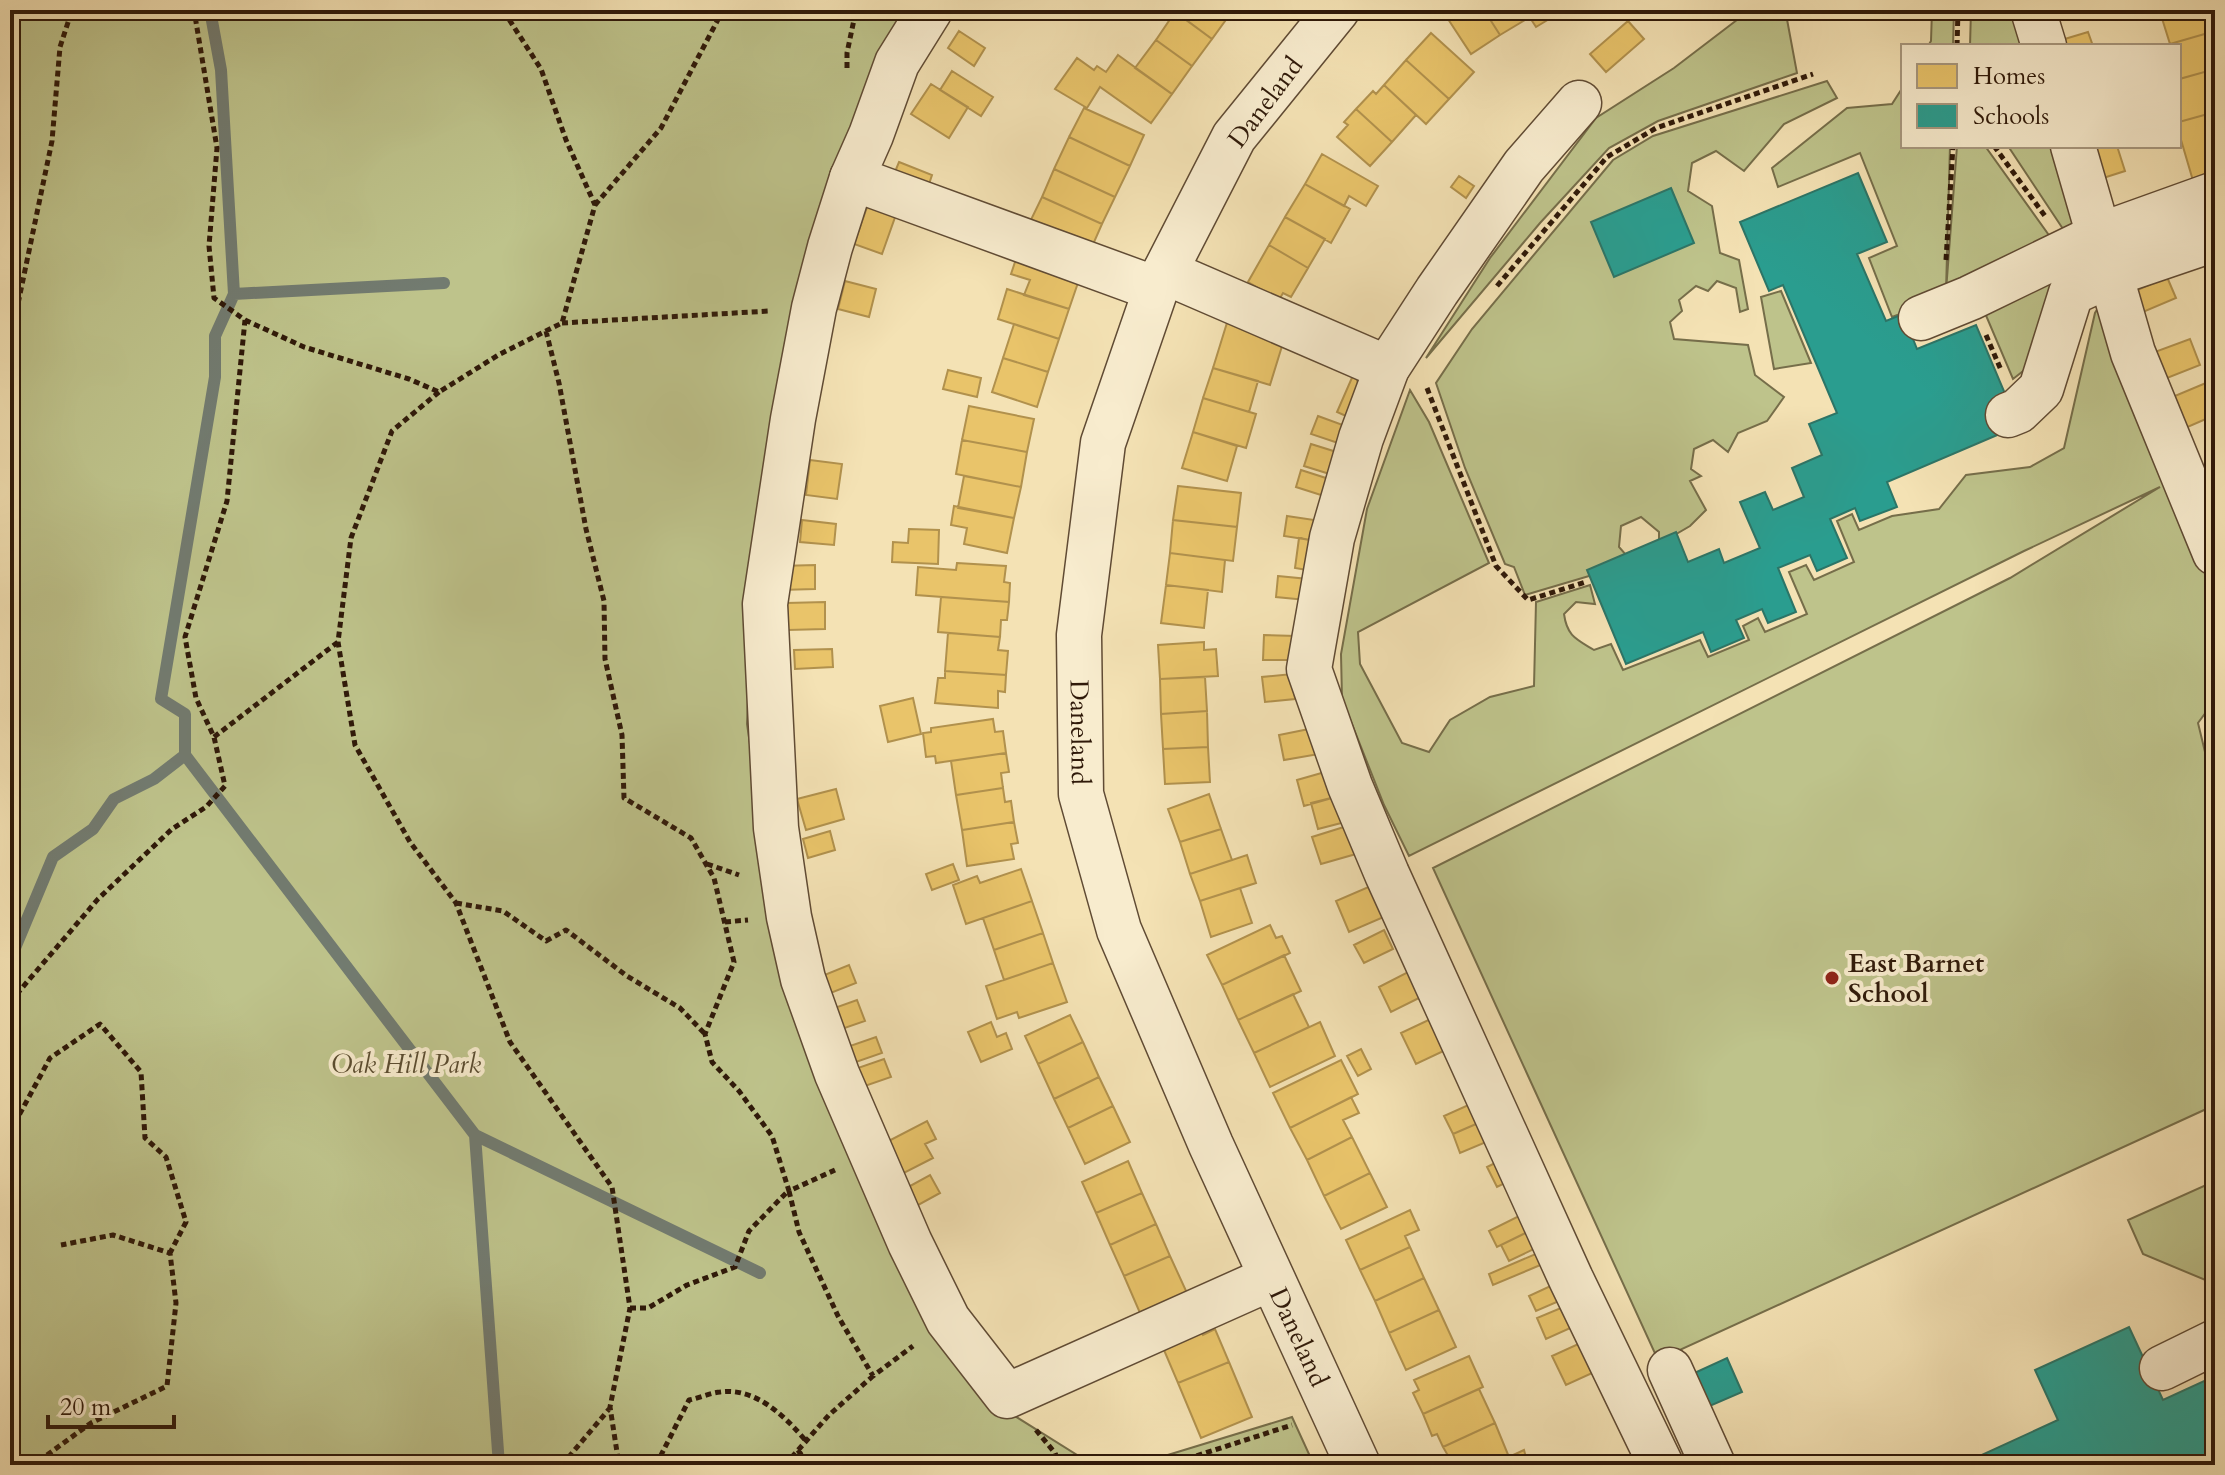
<svg xmlns="http://www.w3.org/2000/svg" width="2225" height="1475" viewBox="0 0 2225 1475" font-family="Cardo,serif">
	<style>
		.green { fill: #bec38b; stroke: #766e4a; stroke-width: 2 }
		.homes { fill: #e9c46a; stroke: #b1914d; stroke-width: 2 }
		.schools { fill: #2a9d8f; stroke: #2c7567; stroke-width: 2 }
		.lines { fill: none; stroke-linecap: round; stroke-linejoin: round }
		.stream { stroke: #727b70; stroke-width: 12 }
		.minor-casing { stroke: #604b34; stroke-width: 47 }
		.path { stroke: #2f1909; stroke-width: 5; stroke-dasharray: 6 4; stroke-linecap: butt }
		.minor { stroke: #f8ecce; stroke-width: 44 }
		.poi-dot { fill: #8f2418; stroke: #f8ecce; stroke-width: 3 }
		.labels { text-anchor: middle; stroke-width: 8; stroke-linejoin: round; paint-order: stroke }
		.street-label { font-size: 26px; fill: #2f1909; stroke: #f8ecce }
		.poi-label { font-size: 26px; font-weight: bold; fill: #2f1909; stroke: #f8ecce; text-anchor: start }
		.park-label { font-size: 26px; font-style: italic; fill: #5a4c30; stroke: #f8ecce }
	</style>
	<rect width="100%" height="100%" fill="#f4e2b4"/>
	<filter id="stains"><feTurbulence type="fractalNoise" baseFrequency=".0025" numOctaves="4"/><feColorMatrix values="0 0 0 0 .2 0 0 0 0 .09 0 0 0 0 .02 0 0 0 .5 -.17"/></filter>
	<radialGradient id="worn" r=".72"><stop offset=".6" stop-color="#630" stop-opacity="0"/><stop offset="1" stop-color="#630" stop-opacity=".3"/></radialGradient>
	<path class="green" d="M10 10H919L752 594 747 724 771 889 1010 1413 1093 1465H10Z
		M1750 10H1790L1786 14 1797 73 1658 121 1609 148 1540 223 1426 358 1490 258 1596 118 1674 68Z
		M1932 10H1954L1953 46H1928L1931 41Z
		M1971 10H2019L2031 46H1970Z
		M1827 81 1837 98 1784 124 1744 171 1716 151 1692 163 1688 191 1712 206 1720 253 1739 260 1748 309 1740 312 1736 288 1717 281 1708 291 1696 286 1679 300 1682 311 1670 322 1674 339 1748 345 1755 375 1784 397 1767 421 1738 433 1728 452 1713 440 1694 449 1691 469 1701 476 1690 481 1706 510 1690 526 1659 544V532L1641 517 1621 526 1619 547 1633 563 1525 595 1514 567 1505 564 1465 468 1436 383 1472 329 1613 160 1653 136Z
		M1903 87V146H1950L1946 291 1957 146H1985L2056 245 1946 297 1892 317 1869 258 1897 246 1860 153 1778 187 1772 168 1847 108 1892 104Z
		M2008 146H2062L2088 232 2071 241Z
		M2088 252 2032 364 2013 379 1979 299Z
		M1781 291 1811 363 1774 369 1761 297Z
		M2104 298 2170 482 2215 587V700L2198 723 2206 756 2215 766V1105L1658 1360 1433 868 2010 578 2160 487 2024 551 1409 856 1384 805 1342 699 1341 654 1367 509 1410 390 1429 422 1489 563 1358 632 1360 664 1402 743 1429 752 1450 720 1490 697 1534 686 1536 602 1590 585 1595 604 1576 602 1564 614C1567 636 1576 639 1594 650L1611 644 1623 670 1700 640 1708 657 1749 640 1743 626 1758 618 1765 632 1807 614 1789 572 1806 565 1814 580 1854 562 1837 521 1852 514 1859 530 1892 516 1939 509 1966 475 2030 467 2064 448 2095 313Z
		M2215 1181V1284L2143 1254 2128 1220Z
		M1292 1417 1314 1465H1135Z"/>
	<path class="homes" d="M1173 10H1233L1212 39Z
		M1460 10H1484L1500 35 1471 54 1448 19Z
		M1484 10H1525L1530 17 1500 35Z
		M1525 10H1564L1536 27Z
		M2167 10H2214L2215 31 2170 44 2160 12Z
		M1175 12 1212 39 1192 66 1156 40Z
		M1628 21 1644 39 1606 72 1590 54Z
		M959 31 985 48 974 66 948 48Z
		M2215 31V69L2180 79 2179 46H2170V44Z
		M2088 32 2093 46H2059L2058 41Z
		M1431 33 1474 72 1449 99 1406 60Z
		M1156 40 1192 66 1172 94 1135 68Z
		M1118 55 1172 94 1151 123 1100 87 1087 108 1055 89 1077 58 1094 70 1097 66 1106 72Z
		M1406 60 1449 99 1426 124 1384 85Z
		M2215 69V112L2179 122V79Z
		M952 71 993 97 981 116 940 90Z
		M931 84 968 107 949 138 911 114Z
		M1384 85 1416 115 1392 142 1356 109 1373 91 1376 94Z
		M1084 108 1144 135 1130 166 1069 137Z
		M1356 109 1392 142 1370 166 1337 137 1348 125 1344 122Z
		M2215 112V178L2194 184 2179 133V122Z
		M1069 137 1130 166 1115 197 1054 169Z
		M2103 146H2117L2125 171 2097 180 2088 151Z
		M1322 154 1378 186 1366 206 1349 196 1344 206 1305 184Z
		M899 162 932 175 926 193 892 179Z
		M1054 169 1115 197 1102 224 1042 197Z
		M1459 176 1474 186 1466 198 1451 187Z
		M1305 184 1350 209 1331 243 1285 217Z
		M871 196 899 206 882 254 854 244Z
		M1042 197 1102 224 1087 258 1026 230Z
		M1285 217 1325 239 1308 268 1269 245Z
		M1269 245 1308 268 1291 297 1283 293 1279 300 1248 282Z
		M1018 253 1081 274 1069 309 1024 295 1030 280 1011 274Z
		M2167 277 2176 298 2143 312 2135 291Z
		M845 281 876 289 869 317 838 309Z
		M1007 289 1069 309 1059 339 998 319Z
		M1230 313 1287 330 1270 385 1213 368Z
		M1014 324 1059 339 1048 372 1003 358Z
		M2190 339 2200 365 2162 380 2152 353Z
		M1003 358 1048 372 1037 407 992 392Z
		M1213 368 1258 381 1249 412 1203 398Z
		M948 370 981 378 977 397 943 389Z
		M1354 373 1360 388 1355 420 1337 412Z
		M2213 380 2215 415 2183 429 2170 398Z
		M1203 398 1256 414 1246 448 1193 432Z
		M969 406 1034 419 1027 452 962 440Z
		M1318 416 1351 428 1344 445 1311 434Z
		M1193 432 1237 446 1227 481 1182 468Z
		M962 440 1027 452 1021 487 956 474Z
		M1311 444 1343 454 1336 476 1304 466Z
		M810 460 842 464 837 499 806 495Z
		M1301 470 1329 479 1324 496 1296 487Z
		M964 476 1021 487 1014 518 958 508Z
		M1178 486 1241 493 1237 527 1173 520Z
		M954 506 1014 518 1007 553 964 544 967 528 951 525Z
		M1287 516 1321 521 1317 541 1284 536Z
		M802 520 836 524 834 545 800 542Z
		M1173 520 1237 527 1233 561 1170 553Z
		M909 529 939 530 938 564 892 562 893 542 908 543Z
		M1299 538 1317 541 1313 571 1295 568Z
		M1170 553 1225 560 1222 592 1166 585Z
		M957 563 1006 566 1004 582 1010 583 1009 602 916 595 918 567 956 570Z
		M815 565V589L780 590V566Z
		M1278 576 1308 579 1306 600 1276 597Z
		M1166 585 1208 590 1204 628 1161 623Z
		M941 597 1009 602 1007 620H1001L1000 637 938 632Z
		M825 602V629L788 630 787 603Z
		M948 633 1000 637 998 650 1008 651 1006 675 945 671Z
		M1264 635 1296 636 1295 660H1263Z
		M1204 642V650L1216 649 1218 676 1160 679 1158 645Z
		M832 649 833 667 795 669 794 650Z
		M945 671 1006 675 1005 692 998 691V708L935 703 938 678H945Z
		M1292 674 1295 699 1265 702 1262 677Z
		M1205 677 1207 711 1161 714 1160 679Z
		M913 698 921 734 888 742 880 706Z
		M1207 711 1208 747 1163 749 1161 714Z
		M993 719 995 732 1003 731 1006 753 936 763 935 756 926 757 923 733 931 732V728Z
		M1314 728 1319 754 1284 760 1279 735Z
		M1208 747 1210 782 1165 784 1163 749Z
		M1006 753 1009 772 1001 773 1003 788 956 795 951 761Z
		M1332 770 1339 796 1304 806 1297 780Z
		M1003 788 1005 802 1011 801 1014 822 962 830 956 795Z
		M836 789 844 819 806 830 797 799Z
		M1209 794 1221 829 1180 842 1168 809Z
		M1347 794 1353 820 1318 829 1311 803Z
		M1014 822 1018 843 1011 844 1014 859 967 866 962 830Z
		M1347 826 1356 854 1321 864 1312 837Z
		M1221 829 1232 860 1190 874 1180 842Z
		M830 831 835 850 808 858 803 839Z
		M1247 855 1256 883 1200 901 1190 874Z
		M953 864 959 880 932 890 926 874Z
		M1021 869 1032 901 966 924 953 885 977 876 980 883Z
		M1380 882 1393 913 1349 932 1336 901Z
		M1240 888 1252 923 1211 937 1200 901Z
		M1032 901 1043 933 994 950 983 918Z
		M1270 925 1276 938 1282 936 1290 953 1222 985 1207 955Z
		M1384 930 1393 949 1364 963 1354 945Z
		M1043 933 1053 963 1004 980 994 950Z
		M1284 955 1301 991 1238 1020 1222 985Z
		M1053 963 1067 1002 1019 1018 1017 1012 997 1019 986 986Z
		M849 965 856 983 823 996 817 978Z
		M1410 971 1423 996 1391 1012 1379 987Z
		M1293 994 1309 1027 1254 1053 1238 1020Z
		M857 1000 865 1021 833 1032 826 1011Z
		M1070 1015 1083 1042 1038 1064 1025 1036Z
		M1437 1016 1452 1047 1416 1064 1401 1033Z
		M991 1022 997 1037 1006 1033 1012 1049 981 1062 968 1032Z
		M1320 1022 1335 1056 1270 1087 1254 1053Z
		M876 1037 882 1053 853 1063 847 1047Z
		M1083 1042 1099 1077 1054 1099 1038 1064Z
		M1361 1049 1371 1069 1358 1076 1347 1056Z
		M884 1059 891 1077 859 1088 852 1070Z
		M1341 1060 1358 1094 1290 1128 1273 1093Z
		M1099 1077 1113 1106 1068 1128 1054 1099Z
		M1351 1097 1359 1113 1343 1120 1352 1137 1307 1160 1290 1128Z
		M1475 1102 1483 1121 1453 1134 1444 1116Z
		M1113 1106 1130 1142 1085 1164 1068 1128Z
		M927 1121 936 1139 925 1144 933 1158 896 1177 879 1146Z
		M1483 1121 1491 1140 1460 1153 1453 1134Z
		M1352 1137 1370 1173 1324 1196 1307 1160Z
		M1503 1159 1513 1179 1497 1187 1487 1167Z
		M1128 1161 1142 1193 1096 1213 1082 1182Z
		M1370 1173 1387 1207 1341 1229 1324 1196Z
		M930 1175 940 1193 911 1209 901 1191Z
		M1142 1193 1156 1224 1110 1245 1096 1213Z
		M1410 1210 1419 1230 1405 1236 1410 1247 1360 1270 1346 1240Z
		M1525 1213 1533 1229 1497 1247 1489 1231Z
		M1156 1224 1170 1256 1124 1276 1110 1245Z
		M1530 1231 1538 1247 1509 1261 1501 1245Z
		M1410 1247 1424 1278 1375 1301 1360 1270Z
		M1545 1250 1550 1261 1493 1285 1489 1274Z
		M1170 1256 1187 1293 1140 1313 1124 1276Z
		M1424 1278 1439 1310 1389 1333 1375 1301Z
		M1559 1282 1566 1298 1536 1311 1529 1296Z
		M1568 1305 1577 1325 1546 1339 1537 1318Z
		M1439 1310 1456 1347 1406 1370 1389 1333Z
		M1196 1321 1203 1335 1215 1329 1229 1362 1178 1383 1158 1336Z
		M1587 1340 1601 1369 1566 1385 1552 1356Z
		M1469 1356 1483 1387 1423 1414 1413 1393 1419 1390 1414 1380Z
		M1229 1362 1252 1417 1201 1438 1178 1383Z
		M1479 1389 1495 1423 1443 1447 1437 1434 1432 1436 1423 1414Z
		M1495 1423 1509 1457 1491 1465H1441V1463L1450 1459 1443 1447Z
		M1524 1450 1528 1465H1491L1509 1457Z"/>
	<path class="schools" d="M1858 173 1887 242 1857 254 1886 321 1903 314 1917 349 1976 325 2009 403 2002 433 1887 482 1897 507 1860 521 1855 508 1830 519 1847 558 1817 571 1810 555 1778 568 1796 612 1768 623 1762 609 1736 620 1744 638 1711 652 1703 632 1626 664 1587 570 1676 532 1688 562 1719 549 1724 563 1760 548 1740 502 1765 492 1773 510 1804 497 1792 468 1822 455 1809 424 1837 413 1783 285 1769 291 1740 222Z
		M1671 188 1694 243 1614 277 1591 222Z
		M2129 1327 2163 1400 2215 1376V1465H1960L2058 1420 2035 1370Z
		M1727 1358 1742 1392 1705 1408 1690 1375Z"/>
	<g class="lines">
		<path class="stream" d="M234 294 444 283
			M185 755 475 1135 760 1273
			M10 960 53 857 93 829 114 799 154 779 185 755V714L161 699 215 377V336L234 294 221 70 210 10
			M475 1135 499 1465"/>
		<defs>
			<g id="minor">
				<path d="M930 10 897 63 871 135 852 178 1156 289"/>
				<path id="s1" d="M1337 10 1234 137 1156 289 1103 443 1079 635 1081 794 1119 930 1211 1145 1358 1465"/>
				<path d="M2033 10 2044 46"/>
				<path d="M1579 103 1524 166 1437 291 1387 368 1361 438 1332 538 1309 669 1350 786 1387 874 1571 1279 1661 1465"/>
				<path d="M2073 146 2133 353 2215 553"/>
				<path d="M852 178 830 247 814 308 793 419 765 604 776 828 789 917 803 979 837 1074 910 1243 948 1320 1007 1396 1271 1278"/>
				<path d="M1165 272 1387 368"/>
				<path d="M1921 318 1970 298 2098 236 2215 194"/>
				<path d="M2008 415 2018 411 2041 389 2071 293 2112 274 2215 239"/>
				<path d="M2162 1368 2215 1342"/>
				<path d="M1670 1370 1713 1465"/>
			</g>
		</defs>
		<use href="#minor" class="minor-casing"/>
		<path class="path" d="M1957 46 1958 10
			M847 68V53L856 10
			M1994 146 2045 216
			M595 205 661 128 723 10
			M1946 260 1953 146
			M1497 286 1607 157 1656 128 1813 74
			M245 320 304 347 409 379 439 392 500 354 562 323 595 205 566 140 541 69 503 10
			M562 323 769 311
			M546 331 559 383 586 529 604 601 605 659 622 735 624 798 691 838 714 878 734 962 705 1034 712 1062 739 1091 772 1136 789 1191 835 1170
			M1986 335 2001 370
			M10 342 52 141 60 47 72 10
			M1427 388 1496 566 1528 600 1586 582
			M439 392 392 431 351 538 338 642 355 745 410 842 456 903 510 1042 612 1187 630 1308 610 1407 619 1465
			M214 737 338 642
			M707 864 739 875
			M456 903 503 911 546 941 566 930 627 976 680 1008 705 1034
			M725 922 748 920
			M10 1002 98 899 172 829 206 807 225 786 214 737 196 698 185 637 227 501 245 320 214 298 209 246 217 148 194 10
			M10 1132 50 1058 100 1024 141 1072 145 1138 166 1157 186 1222 170 1253
			M789 1191 799 1232 838 1316 873 1376 913 1346
			M630 1308H648L687 1285 735 1267 749 1231 788 1191
			M1036 1430 1055 1453 1060 1465
			M798 1450 808 1465
			M47 1465V1455L91 1423 167 1386 176 1303 170 1253 113 1235 61 1245
			M562 1465 610 1408
			M656 1465 689 1400C699 1398 710 1393 720 1392 755 1387 785 1416 806 1441
			M785 1465 829 1415 873 1376
			M1168 1465 1292 1425"/>
		<use href="#minor" class="minor"/>
	</g>
	<circle class="poi-dot" cx="1832" cy="978" r="8"/>
	<g class="labels">
		<g class="street-label">
			<text transform="translate(1265 102) rotate(-53)" y="9">Daneland</text>
			<text dy="9" stroke="none"><textPath href="#s1" startOffset="788">Daneland</textPath></text>
			<text dy="9" stroke="none"><textPath href="#s1" startOffset="1436">Daneland</textPath></text>
		</g>
		<g class="poi-label">
			<text x="1848" y="972">East Barnet<tspan x="1848" dy="30">School</tspan></text>
		</g>
		<g class="park-label">
			<text x="406" y="1073">Oak Hill Park</text>
		</g>
	</g>
	<rect width="2225" height="1475" fill="none" stroke="#f4e2b4" stroke-width="40"/>
	<rect x="12" y="12" width="2201" height="1451" fill="none" stroke="#2f1909" stroke-width="4"/>
	<rect x="20" y="20" width="2185" height="1435" fill="none" stroke="#2f1909" stroke-width="2"/>
	<rect x="1901" y="44" width="280" height="104" fill="#f8ecce" stroke="#a8987f" stroke-width="2"/>
	<rect x="1917" y="64" width="40" height="24" fill="#e9c46a" stroke="#a8987f" stroke-width="2"/>
	<text x="1973" y="84" font-size="24" fill="#2f1909">Homes</text>
	<rect x="1917" y="104" width="40" height="24" fill="#2a9d8f" stroke="#a8987f" stroke-width="2"/>
	<text x="1973" y="124" font-size="24" fill="#2f1909">Schools</text>
	<path d="M48 1415v12h126v-12" fill="none" stroke="#2f1909" stroke-width="4"/>
	<text x="60" y="1415" font-size="24" fill="#2f1909" stroke="#f8ecce" stroke-width="6" paint-order="stroke">20 m</text>
	<rect width="100%" height="100%" filter="url(#stains)"/>
	<rect width="100%" height="100%" fill="url(#worn)"/>
</svg>
